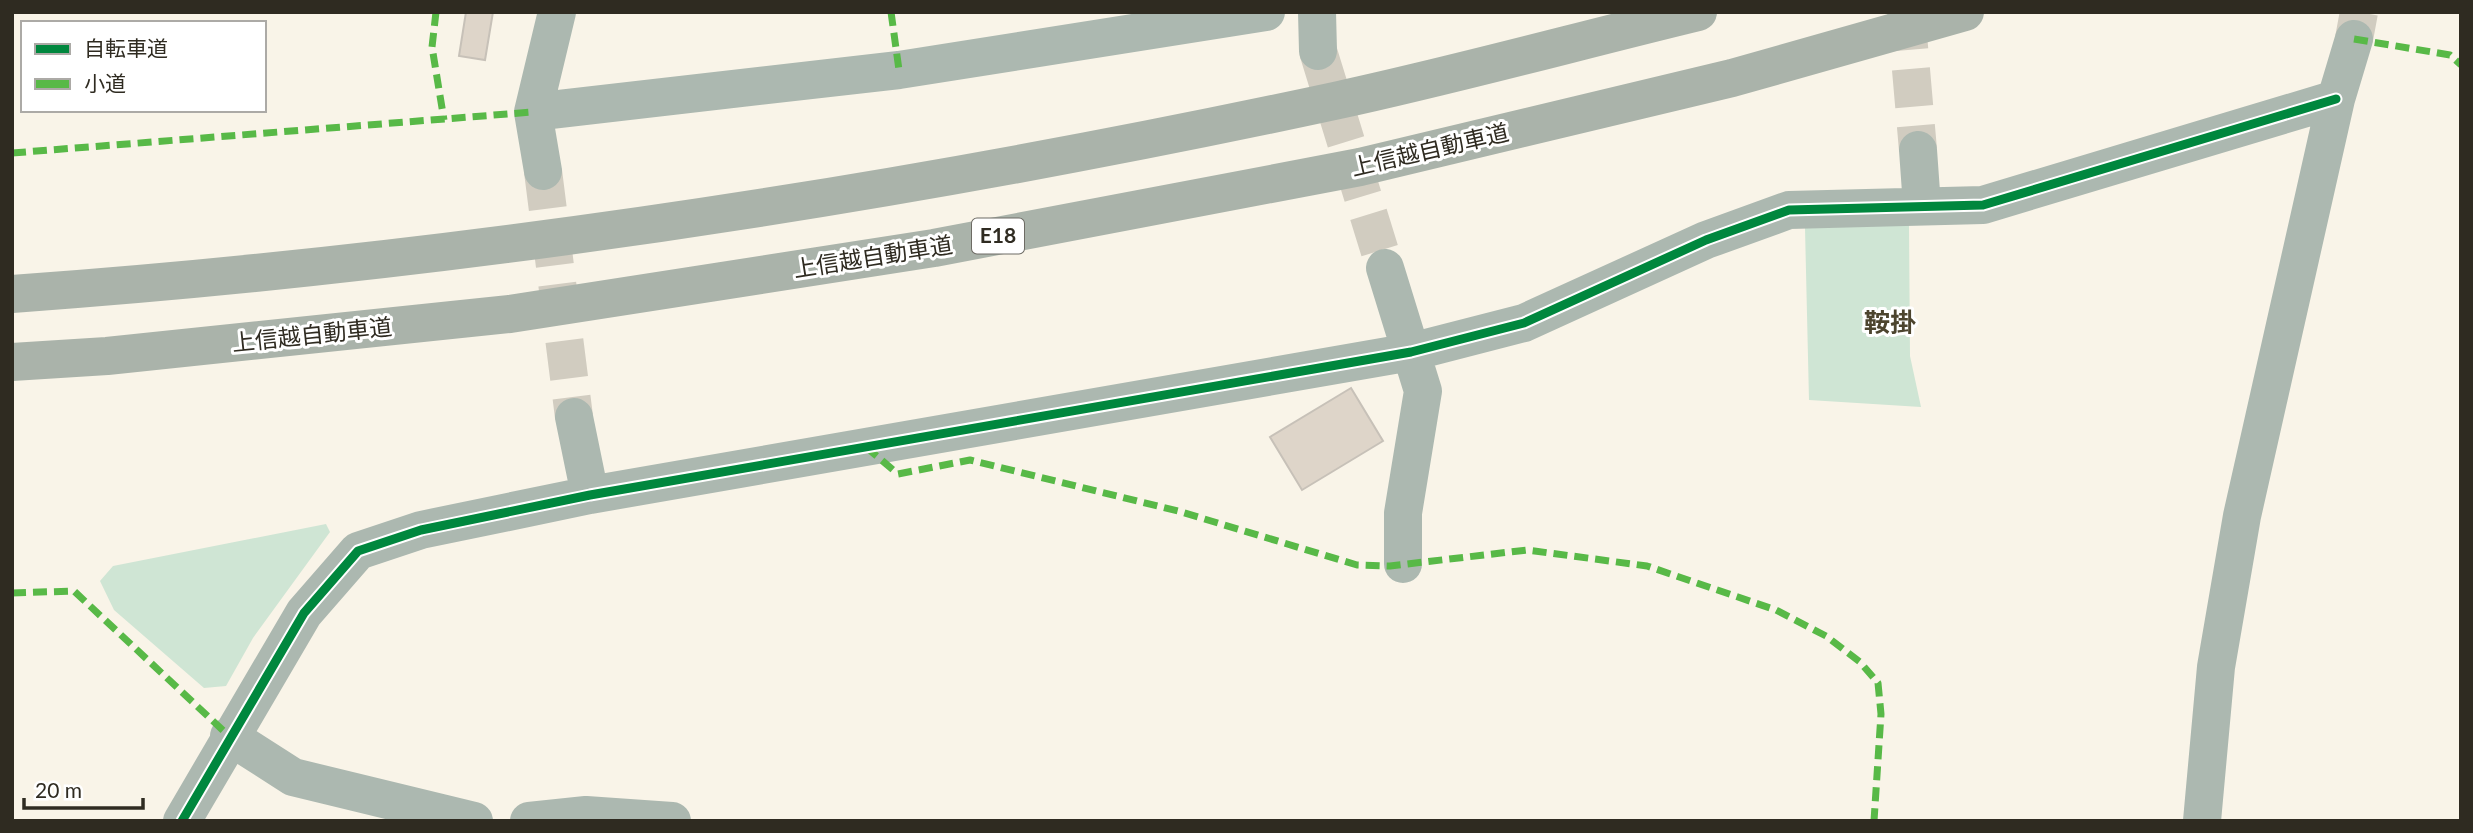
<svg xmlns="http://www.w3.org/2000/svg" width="2473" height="833" viewBox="0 0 2473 833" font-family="Lato,'Noto Sans JP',sans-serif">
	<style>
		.green { fill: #cfe5d4 }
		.building { fill: #ded5c9; stroke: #c7c1b8; stroke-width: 2 }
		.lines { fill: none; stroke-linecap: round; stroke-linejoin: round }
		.minor-tunnel { stroke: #d1ccc0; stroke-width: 38; stroke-dasharray: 38 19; stroke-linecap: butt }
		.minor { stroke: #acb8b0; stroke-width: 38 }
		.highway { stroke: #aab3aa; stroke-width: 38 }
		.quiet { stroke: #58b947; stroke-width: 7; stroke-dasharray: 14 7; stroke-linecap: butt }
		.cycleway-casing { stroke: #fff; stroke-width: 13 }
		.cycleway { stroke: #00873e; stroke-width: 9 }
		.labels { text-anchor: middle; stroke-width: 6; stroke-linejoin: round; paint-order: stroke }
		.shield { fill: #fff; stroke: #6d6b64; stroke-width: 2 }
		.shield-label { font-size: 21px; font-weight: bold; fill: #2f2b21 }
		.street-label { font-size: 23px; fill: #2f2b21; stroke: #fff }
		.quarter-label { font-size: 26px; font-weight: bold; fill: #4c442e; stroke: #fff }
	</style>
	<rect width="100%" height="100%" fill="#f9f4e8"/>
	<path class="green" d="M1909 225 1910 356 1921 407 1809 400 1805 228Z
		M326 524 330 532 253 638 226 686 204 688 114 610 100 581 113 566Z"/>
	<path class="building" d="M466 12H493L485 60 459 56Z
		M1351 388 1383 441 1302 490 1270 437Z"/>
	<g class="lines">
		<path class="minor-tunnel" d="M1906 12 1918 150
			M2354 39 2359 12
			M1318 51 1385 268
			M543 171 574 417"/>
		<path class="minor" d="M1317 12 1318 51
			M533 112 899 70 1266 12
			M1918 150 1922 206
			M543 171 533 112 557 12
			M1385 268 1423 391 1403 513V564
			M574 417 590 495
			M229 736 293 777 474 821
			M182 821 304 613 358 551 421 530 590 495 1411 352 1524 323 1706 240 1789 210 1983 205 2336 99
			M529 821 586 815 672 821
			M2202 821 2216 667 2242 516 2336 99 2354 39"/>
		<path class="highway" d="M12 294C458 262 902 194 1339 100 1459 74 1578 41 1698 12
			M12 362 107 356 510 314 934 248 1360 167 1732 78 1965 12"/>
		<path class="quiet" d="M436 12 432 47 444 120
			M891 12 899 70
			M2354 39 2450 55 2461 65
			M12 153 533 112
			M866 447 898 474 970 460 1178 511 1357 565 1390 566 1527 550 1647 566 1776 610 1826 636 1860 662 1878 683 1881 714 1874 821
			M12 593 74 591 229 736"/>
		<defs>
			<path id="cycleway" d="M182 821 304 613 358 551 421 530 590 495 1411 352 1524 323 1706 240 1789 210 1983 205 2336 99"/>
		</defs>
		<use href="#cycleway" class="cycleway-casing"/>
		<use href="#cycleway" class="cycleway"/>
	</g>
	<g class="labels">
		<rect class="shield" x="972" y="218.5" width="52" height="35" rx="5"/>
		<g class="shield-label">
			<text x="998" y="243">E18</text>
		</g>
		<g class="street-label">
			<text transform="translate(1430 150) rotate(-13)" y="8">上信越自動車道</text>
			<text transform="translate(873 257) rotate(-9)" y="8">上信越自動車道</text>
			<text transform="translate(312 335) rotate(-6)" y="8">上信越自動車道</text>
		</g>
		<g class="quarter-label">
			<text x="1890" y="332">鞍掛</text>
		</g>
	</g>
	<rect width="2473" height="833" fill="none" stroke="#2f2b21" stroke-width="28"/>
	<rect x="21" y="21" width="245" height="91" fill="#ffffff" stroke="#acaaa6" stroke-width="2"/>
	<rect x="35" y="44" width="35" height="10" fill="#00873e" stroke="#acaaa6" stroke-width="2"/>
	<text x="84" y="56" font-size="21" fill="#2f2b21">自転車道</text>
	<rect x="35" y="79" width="35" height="10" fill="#58b947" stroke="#acaaa6" stroke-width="2"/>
	<text x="84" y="91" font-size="21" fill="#2f2b21">小道</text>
	<path d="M24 798v10h119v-10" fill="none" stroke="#2f2b21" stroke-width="3.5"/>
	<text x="35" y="798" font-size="21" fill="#2f2b21" stroke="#ffffff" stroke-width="5" paint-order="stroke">20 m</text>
</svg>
